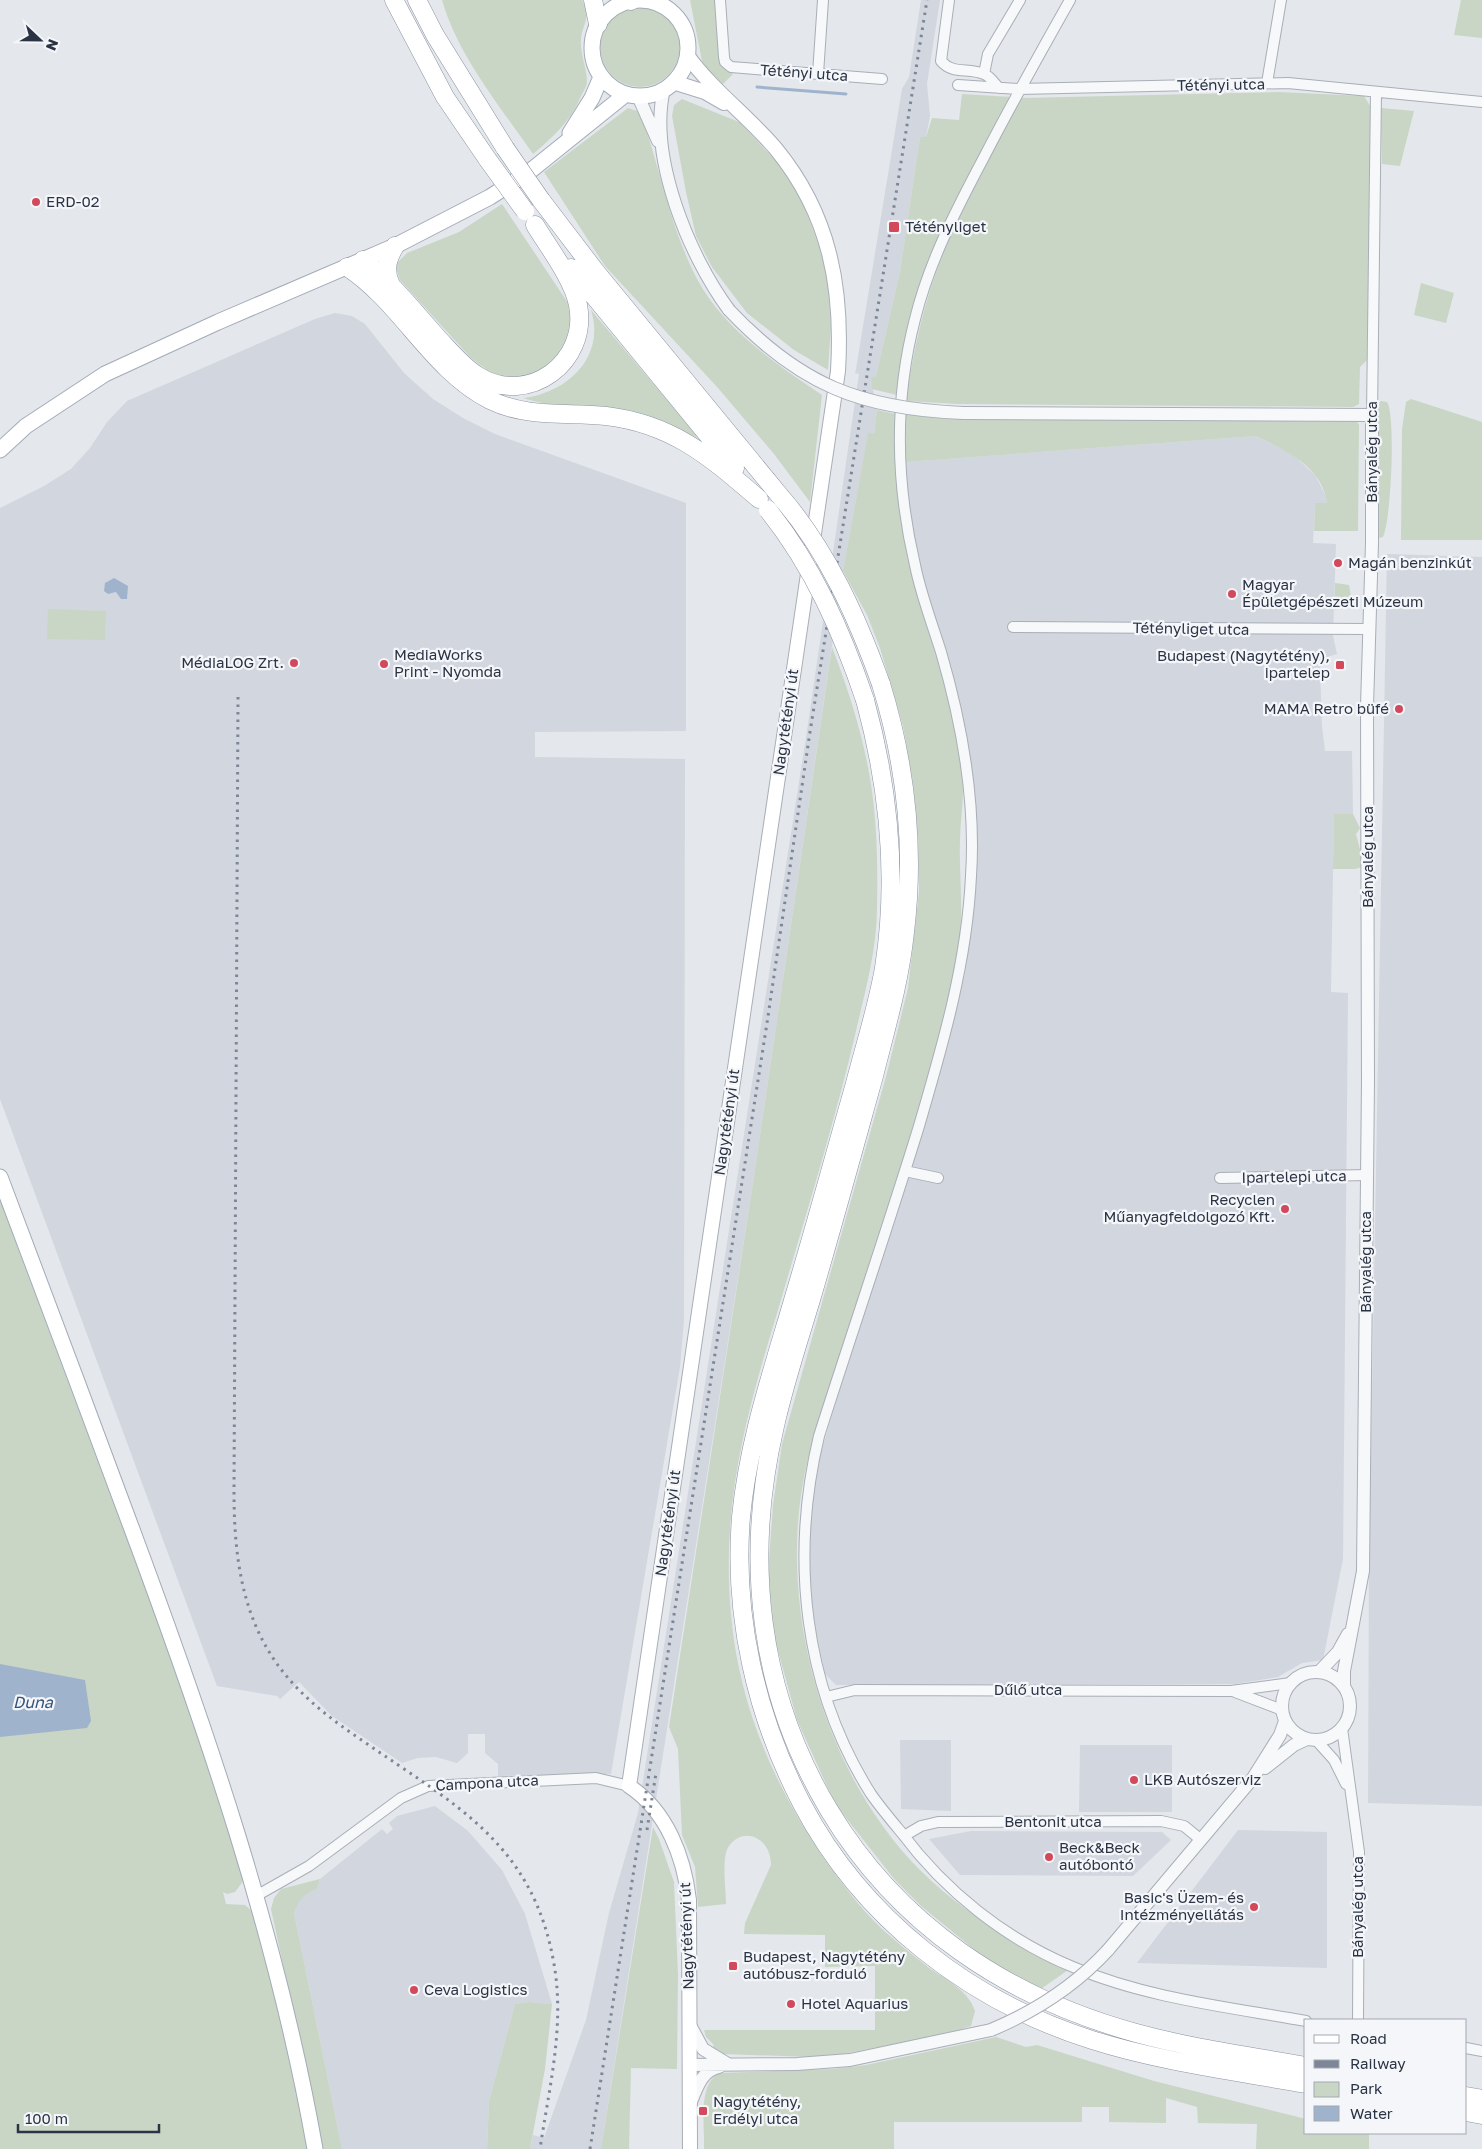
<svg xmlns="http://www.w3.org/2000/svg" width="1482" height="2149" viewBox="0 0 1482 2149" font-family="'Golos Text',sans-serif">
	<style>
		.built { fill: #d2d6de }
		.green { fill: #c9d6c5 }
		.water { fill: #9fb4cc }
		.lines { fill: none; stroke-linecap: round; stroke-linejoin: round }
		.stream { stroke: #9fb4cc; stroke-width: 3 }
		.minor-casing { stroke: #a9aeb7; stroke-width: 12 }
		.tertiary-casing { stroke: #a9aeb7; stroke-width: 14 }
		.secondary-casing { stroke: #a9aeb7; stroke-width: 16 }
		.primary-casing { stroke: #a3abb8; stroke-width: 17 }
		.motorway-casing { stroke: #8b94a3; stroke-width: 19 }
		.minor { stroke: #f7f8fa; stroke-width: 10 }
		.tertiary { stroke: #f7f8fa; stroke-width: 12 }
		.secondary { stroke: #fff; stroke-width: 14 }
		.primary { stroke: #fff; stroke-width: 15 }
		.motorway { stroke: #fff; stroke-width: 18 }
		.rail { stroke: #7d8696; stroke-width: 3; stroke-dasharray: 2.5 5; stroke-linecap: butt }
		.tertiary-bridge-casing { stroke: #a9aeb7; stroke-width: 14; stroke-linecap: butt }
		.motorway-bridge-casing { stroke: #8b94a3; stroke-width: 19; stroke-linecap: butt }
		.tertiary-bridge { stroke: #f7f8fa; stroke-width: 12 }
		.motorway-bridge { stroke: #fff; stroke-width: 18 }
		.poi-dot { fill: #d1495b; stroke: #f4f6f9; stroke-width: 2 }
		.labels { text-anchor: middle; stroke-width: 4.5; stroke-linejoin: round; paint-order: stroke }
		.street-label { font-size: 15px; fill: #2b3445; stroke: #f4f6f9 }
		.poi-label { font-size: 15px; fill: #2b3445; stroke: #f4f6f9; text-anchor: start }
		.water-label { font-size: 16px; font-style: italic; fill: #34527a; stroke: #f4f6f9 }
	</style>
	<rect width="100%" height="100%" fill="#e4e7ec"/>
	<path class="built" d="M921 0H940L927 84 930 116 926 137H920L900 272 876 376 871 379 877 410 874 434H868L843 571 754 1176 601 2149H530L533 2135 544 2138 586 2020 609 1913 638 1813 807 731 859 374 855 373 856 369 902 89 909 77Z
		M335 313 352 316 365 324 404 373 433 399 463 418 495 434 686 503V731L535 732V757L685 759 684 1320 680 1367 611 1774 498 1776V1764L485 1753V1734H468V1753L457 1763 436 1757 418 1758 402 1763 332 1716 299 1682 280 1699 277 1696 217 1686 0 1099V508L44 486 71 469 90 448 107 422 127 401 315 319Z
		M1256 436 1291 453 1315 475 1326 496 1327 503H1315L1313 543 1336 544 1333 636 1337 654 1327 657 1320 668 1322 726 1325 751H1352L1353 814H1334L1331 992 1348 993 1343 1559 1323 1660 1302 1663 1278 1677 1235 1684 836 1685 825 1674 810 1605V1518L818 1463 843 1377 898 1211 950 1035 965 974 976 890V844L970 758 963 717 918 562 909 510 905 462Z
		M1387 554 1482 557V1806L1368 1803 1369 1562Z
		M900 1740H951V1811L901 1809Z
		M1080 1745H1172V1812H1079Z
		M435 1806 468 1831 502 1870 525 1914 552 2004 528 2002 515 2004 489 2101 487 2149H342L294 1913 298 1901 307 1893 317 1889 320 1879 382 1829 387 1834 393 1829 389 1823 397 1816Z
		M1238 1830 1327 1832V1968L1137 1963Z
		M971 1831 1162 1832 1171 1840 1133 1876 960 1875 929 1839Z"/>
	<path class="green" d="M442 0H582C593 17 581 26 581 40 580 54 587 68 587 82 587 86 583 92 581 96 571 121 553 137 533 154 500 106 458 56 442 0Z
		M690 0H718L722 62 733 74 720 87 702 61Z
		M1461 0H1482V38L1454 35Z
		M600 47a40 40 0 1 1 80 0a40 40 0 1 1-80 0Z
		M1278 92 1364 96 1372 109 1368 359 1360 367 1359 404 1353 407 957 404 906 401C914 346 926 291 949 240 970 191 997 145 1022 98Z
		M962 94 1011 97C972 169 935 234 911 312 903 338 901 368 897 395L872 389 871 378 876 376 900 272 920 137H926L932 118 959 120Z
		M682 99 739 122 777 162 801 198 827 267 831 327 828 370 794 350 747 313 712 267 696 236 686 192 672 116 674 105Z
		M628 108 640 112C660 166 669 225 696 277 723 329 775 363 822 395L810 502 774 454 718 388 605 266 544 172Z
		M1381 108 1414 111 1400 166 1382 164Z
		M502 204 570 306 573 332 568 349 536 376 514 379 493 375 470 357 400 280 397 271V263L407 253 459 232Z
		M1421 283 1454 293 1446 323 1414 315Z
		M591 310 700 439C677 428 655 416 629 411 593 405 560 410 523 398 567 393 606 357 591 310Z
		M1411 399 1482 422V540H1401L1402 429 1406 402Z
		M1381 401 1387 402C1396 415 1391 521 1383 537L1378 538 1372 533 1376 405Z
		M877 410 896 414C894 466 898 516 910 567 924 625 947 680 958 739 960 755 964 774 963 790 963 807 960 824 960 841 959 872 963 904 960 935 955 991 937 1046 921 1101 901 1166 882 1231 860 1296 842 1350 822 1404 808 1459 774 1596 820 1770 920 1870 963 1913 1014 1942 1068 1970L1041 1989 1020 1980 976 1951 921 1906 895 1880 835 1804 797 1720 774 1636 768 1574 773 1505 782 1444 887 1073 908 988 919 892 918 839 913 784 903 726 880 648 867 615 843 571 868 433 874 434Z
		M906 415 1357 422 1359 425 1358 531H1314L1315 503H1327C1323 467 1284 449 1256 436L906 462Z
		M1335 583 1349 585 1351 597 1347 608 1334 610Z
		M48 609 106 611 105 640 47 639Z
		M832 647C847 686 860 726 868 767 877 812 878 862 877 908 877 949 865 992 856 1031 834 1125 805 1217 778 1310 746 1415 721 1503 731 1615 739 1704 772 1781 821 1854 839 1880 859 1907 882 1929 897 1942 912 1955 928 1967 945 1980 968 1989 975 2011L971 2026 947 2034 832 2056 811 2057 723 2054 711 2050 714 2045 706 2037 704 2030H875V1966L825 1967V1935L744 1934 745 1923 771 1865C771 1839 745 1825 729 1846 721 1856 726 1890 726 1904L698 1907 695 1867 682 1835 678 1749 669 1727 754 1176Z
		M1334 814H1353L1360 828 1356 834 1362 857V867L1355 869H1333Z
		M0 1200C84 1426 174 1649 244 1880L235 1892 227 1894 223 1892 226 1904 245 1905 254 1913 280 2008 310 2149H0Z
		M653 1827 659 1839 674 1882 678 1974 677 2069 631 2068 629 2149H601Z
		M320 1879 317 1889C303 1894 299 1900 294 1913L342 2149H323L271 1909 274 1898 281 1889Z
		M528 2002 552 2004 545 2069 530 2149H487L489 2101 515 2004Z
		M996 2037 1026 2047 1037 2045 1154 2081 1306 2119V2133H1369V2149H1256L1257 2124 1198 2123 1197 2107 1166 2098V2123L1109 2122V2107H1082V2122H894V2149H704C705 2127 697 2083 720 2073L833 2069 866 2065Z"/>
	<path class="water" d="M114 578 128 586 127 599H121L116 592 108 594 104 591 105 583Z
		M0 1664 85 1680 91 1721 87 1728 0 1737Z"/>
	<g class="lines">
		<path class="stream" d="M757 87 846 94"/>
		<defs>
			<path id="minor" d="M720 0 724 57 725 62 731 67 882 79
				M949 0 941 61C953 75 968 67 984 74 990 76 994 83 999 88
				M1070 0C1040 53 1011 105 983 159 956 210 929 262 915 319 894 400 896 484 915 565 921 595 932 623 941 652 962 724 976 801 971 876 967 962 943 1044 919 1126 887 1230 852 1332 819 1436 790 1557 803 1687 871 1794 880 1807 891 1820 901 1832 945 1891 1005 1939 1073 1967 1146 1998 1228 2007 1306 2021
				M818 74 823 0
				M984 74 988 54 1020 0
				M1267 83 1281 0
				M958 85 1019 89 1288 83 1482 102
				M1372 415 1376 92
				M1013 627 1369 629
				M905 1171 938 1178
				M1220 1178 1367 1175
				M1235 1692 1282 1710
				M826 1697 855 1690 1231 1691 1291 1683
				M1342 1728 1359 1852 1358 2020
				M1316 1740 1334 1760 1346 1784
				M904 1836 921 1826 938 1822 1161 1821 1184 1826 1200 1839
				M256 1896 309 1866 401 1798 428 1786 596 1778 629 1786
				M1466 2048 1482 2051"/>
			<path id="tertiary" d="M664 89C648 157 689 256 729 310
				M638 96 658 141
				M963 413 1372 415V543L1367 706 1368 1081 1363 1571 1344 1671V1687
				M1319 1672 1338 1652 1348 1634
				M1282 1706a34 34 0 1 1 68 0a34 34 0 1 1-68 0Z
				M1265 1768 1294 1745 1307 1739
				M1108 1950 1253 1778 1280 1735 1285 1721
				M690 2025 703 2049 726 2063
				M690 2065 797 2064 850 2060 991 2030
				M690 2104C697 2088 701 2071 719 2067"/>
			<path id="secondary" d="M687 55C712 90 748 116 776 149 830 215 843 288 838 371L629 1786C667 1811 684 1857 689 1900L690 2149
				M673 82 705 92 724 103"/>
			<path id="primary" d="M592 48a48 48 0 1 1 96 0a48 48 0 1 1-96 0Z
				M570 133 592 98 601 77
				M0 450 26 426 105 374 218 322 395 246 490 197 529 172 626 94
				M0 1177C44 1293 87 1408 130 1524 206 1728 277 1934 315 2149"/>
			<path id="motorway" d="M394 0 445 97 488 160
				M417 0 435 35 505 148
				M593 0 598 24
				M629 0 631 1
				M541 200 596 272 780 496
				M363 260C391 282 413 310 437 337 450 351 462 366 478 376 528 407 589 362 578 305 573 279 549 248 535 225
				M347 267C402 303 431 370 490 400 526 418 567 412 606 416 673 424 710 457 759 499
				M571 268 735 468
				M391 285C384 270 387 260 395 246
				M881 684C906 765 915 848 905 932 900 981 886 1028 874 1076 854 1148 834 1221 813 1293 800 1337 785 1381 775 1426 744 1558 758 1692 829 1810 898 1925 1008 1998 1136 2033 1191 2048 1249 2056 1306 2066
				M865 700C889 788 898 878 884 968 877 1008 864 1048 854 1087 834 1157 815 1227 794 1297 773 1369 748 1442 741 1517 733 1616 756 1716 802 1804 862 1918 969 2001 1092 2040 1161 2062 1234 2071 1306 2084
				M1466 2096 1482 2099
				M1466 2112 1482 2115"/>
		</defs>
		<use href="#minor" class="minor-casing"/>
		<use href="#tertiary" class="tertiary-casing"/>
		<use href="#secondary" class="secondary-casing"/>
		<use href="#primary" class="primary-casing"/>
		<use href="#motorway" class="motorway-casing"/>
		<use href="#minor" class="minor"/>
		<use href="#tertiary" class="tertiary"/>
		<use href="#secondary" class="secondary"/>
		<use href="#primary" class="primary"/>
		<use href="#motorway" class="motorway"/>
		<path class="rail" d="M238 697 234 1491C234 1549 240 1608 273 1658 296 1693 329 1718 363 1741 455 1805 533 1843 554 1964 565 2026 549 2088 540 2149
			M647 1830 656 1773
			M590 2149 767 1023 810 732 927 0"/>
		<defs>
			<path id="tertiary-bridge" d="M729 310C800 385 861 409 963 413
				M991 2030C1036 2011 1075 1986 1108 1950"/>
			<path id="motorway-bridge" d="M505 148 541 200
				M488 160 525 211
				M780 496C827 550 857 617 881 684
				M768 510C813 566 842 632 865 700"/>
		</defs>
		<use href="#tertiary-bridge" class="tertiary-bridge-casing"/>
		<use href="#motorway-bridge" class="motorway-bridge-casing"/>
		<use href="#tertiary-bridge" class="tertiary-bridge"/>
		<use href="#motorway-bridge" class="motorway-bridge"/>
	</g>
	<g class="poi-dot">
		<circle cx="36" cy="202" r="5"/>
		<rect x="888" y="221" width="12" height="12" rx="2.5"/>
		<circle cx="1338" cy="563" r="5"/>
		<circle cx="1232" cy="594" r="5"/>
		<circle cx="294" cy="663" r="5"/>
		<circle cx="384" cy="664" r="5"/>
		<rect x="1335" y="660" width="10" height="10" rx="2.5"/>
		<circle cx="1399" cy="709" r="5"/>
		<circle cx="1285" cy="1209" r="5"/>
		<circle cx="1134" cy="1780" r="5"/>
		<circle cx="1049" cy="1857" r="5"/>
		<circle cx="1254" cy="1907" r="5"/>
		<rect x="728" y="1961" width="10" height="10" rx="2.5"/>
		<circle cx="414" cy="1990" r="5"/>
		<circle cx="791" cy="2004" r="5"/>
		<rect x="698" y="2106" width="10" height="10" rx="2.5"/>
	</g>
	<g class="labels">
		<g class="street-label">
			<text transform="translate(804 73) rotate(4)" y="5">Tétényi utca</text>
			<text transform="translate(1221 85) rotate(-1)" y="5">Tétényi utca</text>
			<text transform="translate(1372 452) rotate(-90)" y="5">Bányalég utca</text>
			<text transform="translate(1191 629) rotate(1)" y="5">Tétényliget utca</text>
			<text transform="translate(786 722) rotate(-82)" y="5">Nagytétényi út</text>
			<text transform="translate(1368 857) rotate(-90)" y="5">Bányalég utca</text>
			<text transform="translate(727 1122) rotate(-82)" y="5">Nagytétényi út</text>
			<text transform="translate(1294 1177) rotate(-1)" y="5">Ipartelepi utca</text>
			<text transform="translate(1366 1262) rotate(-90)" y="5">Bányalég utca</text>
			<text transform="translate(668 1523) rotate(-82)" y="5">Nagytétényi út</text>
			<text x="1028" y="1695">Dűlő utca</text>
			<text transform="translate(487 1783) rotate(-3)" y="5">Campona utca</text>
			<text x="1053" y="1827">Bentonit utca</text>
			<text transform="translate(1358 1907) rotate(-90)" y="5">Bányalég utca</text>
			<text transform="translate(687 1936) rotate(-92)" y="5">Nagytétényi út</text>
		</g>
		<g class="poi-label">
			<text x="46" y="207">ERD-02</text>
			<text x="905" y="232">Tétényliget</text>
			<text x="1348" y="568">Magán benzinkút</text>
			<text x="1242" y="590">Magyar<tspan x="1242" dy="17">Épületgépészeti Múzeum</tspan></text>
			<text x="394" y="660">MediaWorks<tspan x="394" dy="17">Print - Nyomda</tspan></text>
			<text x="1330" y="661" text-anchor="end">Budapest (Nagytétény),<tspan x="1330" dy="17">ipartelep</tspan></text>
			<text x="284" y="668" text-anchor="end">MédiaLOG Zrt.</text>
			<text x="1389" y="714" text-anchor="end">MAMA Retro büfé</text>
			<text x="1275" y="1205" text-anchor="end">Recyclen<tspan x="1275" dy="17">Műanyagfeldolgozó Kft.</tspan></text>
			<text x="1144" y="1785">LKB Autószerviz</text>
			<text x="1059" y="1853">Beck&amp;Beck<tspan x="1059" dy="17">autóbontó</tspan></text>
			<text x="1244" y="1903" text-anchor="end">Basic's Üzem- és<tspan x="1244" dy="17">Intézményellátás</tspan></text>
			<text x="743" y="1962">Budapest, Nagytétény<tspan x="743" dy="17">autóbusz-forduló</tspan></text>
			<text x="424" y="1995">Ceva Logistics</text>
			<text x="801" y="2009">Hotel Aquarius</text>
			<text x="713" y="2107">Nagytétény,<tspan x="713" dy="17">Erdélyi utca</tspan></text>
		</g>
		<g class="water-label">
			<text x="33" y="1708">Duna</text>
		</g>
	</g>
	<rect x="1304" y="2019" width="162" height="115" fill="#f4f6f9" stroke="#a4a8b1"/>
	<rect x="1314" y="2035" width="25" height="8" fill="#ffffff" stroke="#a4a8b1"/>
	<text x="1350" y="2044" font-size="15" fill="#2b3445">Road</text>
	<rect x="1314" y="2060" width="25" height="8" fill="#7d8696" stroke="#a4a8b1"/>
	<text x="1350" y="2069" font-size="15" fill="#2b3445">Railway</text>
	<rect x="1314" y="2082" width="25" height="15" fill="#c9d6c5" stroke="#a4a8b1"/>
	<text x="1350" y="2094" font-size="15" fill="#2b3445">Park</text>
	<rect x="1314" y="2106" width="25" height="15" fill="#9fb4cc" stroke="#a4a8b1"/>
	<text x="1350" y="2119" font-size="15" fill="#2b3445">Water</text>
	<g transform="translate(40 40) rotate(112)" stroke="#f4f6f9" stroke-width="4" paint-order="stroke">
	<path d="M0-4L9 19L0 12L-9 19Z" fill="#2b3445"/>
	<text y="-8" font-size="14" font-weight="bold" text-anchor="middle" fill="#2b3445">N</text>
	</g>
	<path d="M18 2124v8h141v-8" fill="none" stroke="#2b3445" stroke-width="2.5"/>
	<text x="25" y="2124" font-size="15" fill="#2b3445" stroke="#f4f6f9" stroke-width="4" paint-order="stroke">100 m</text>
</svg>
